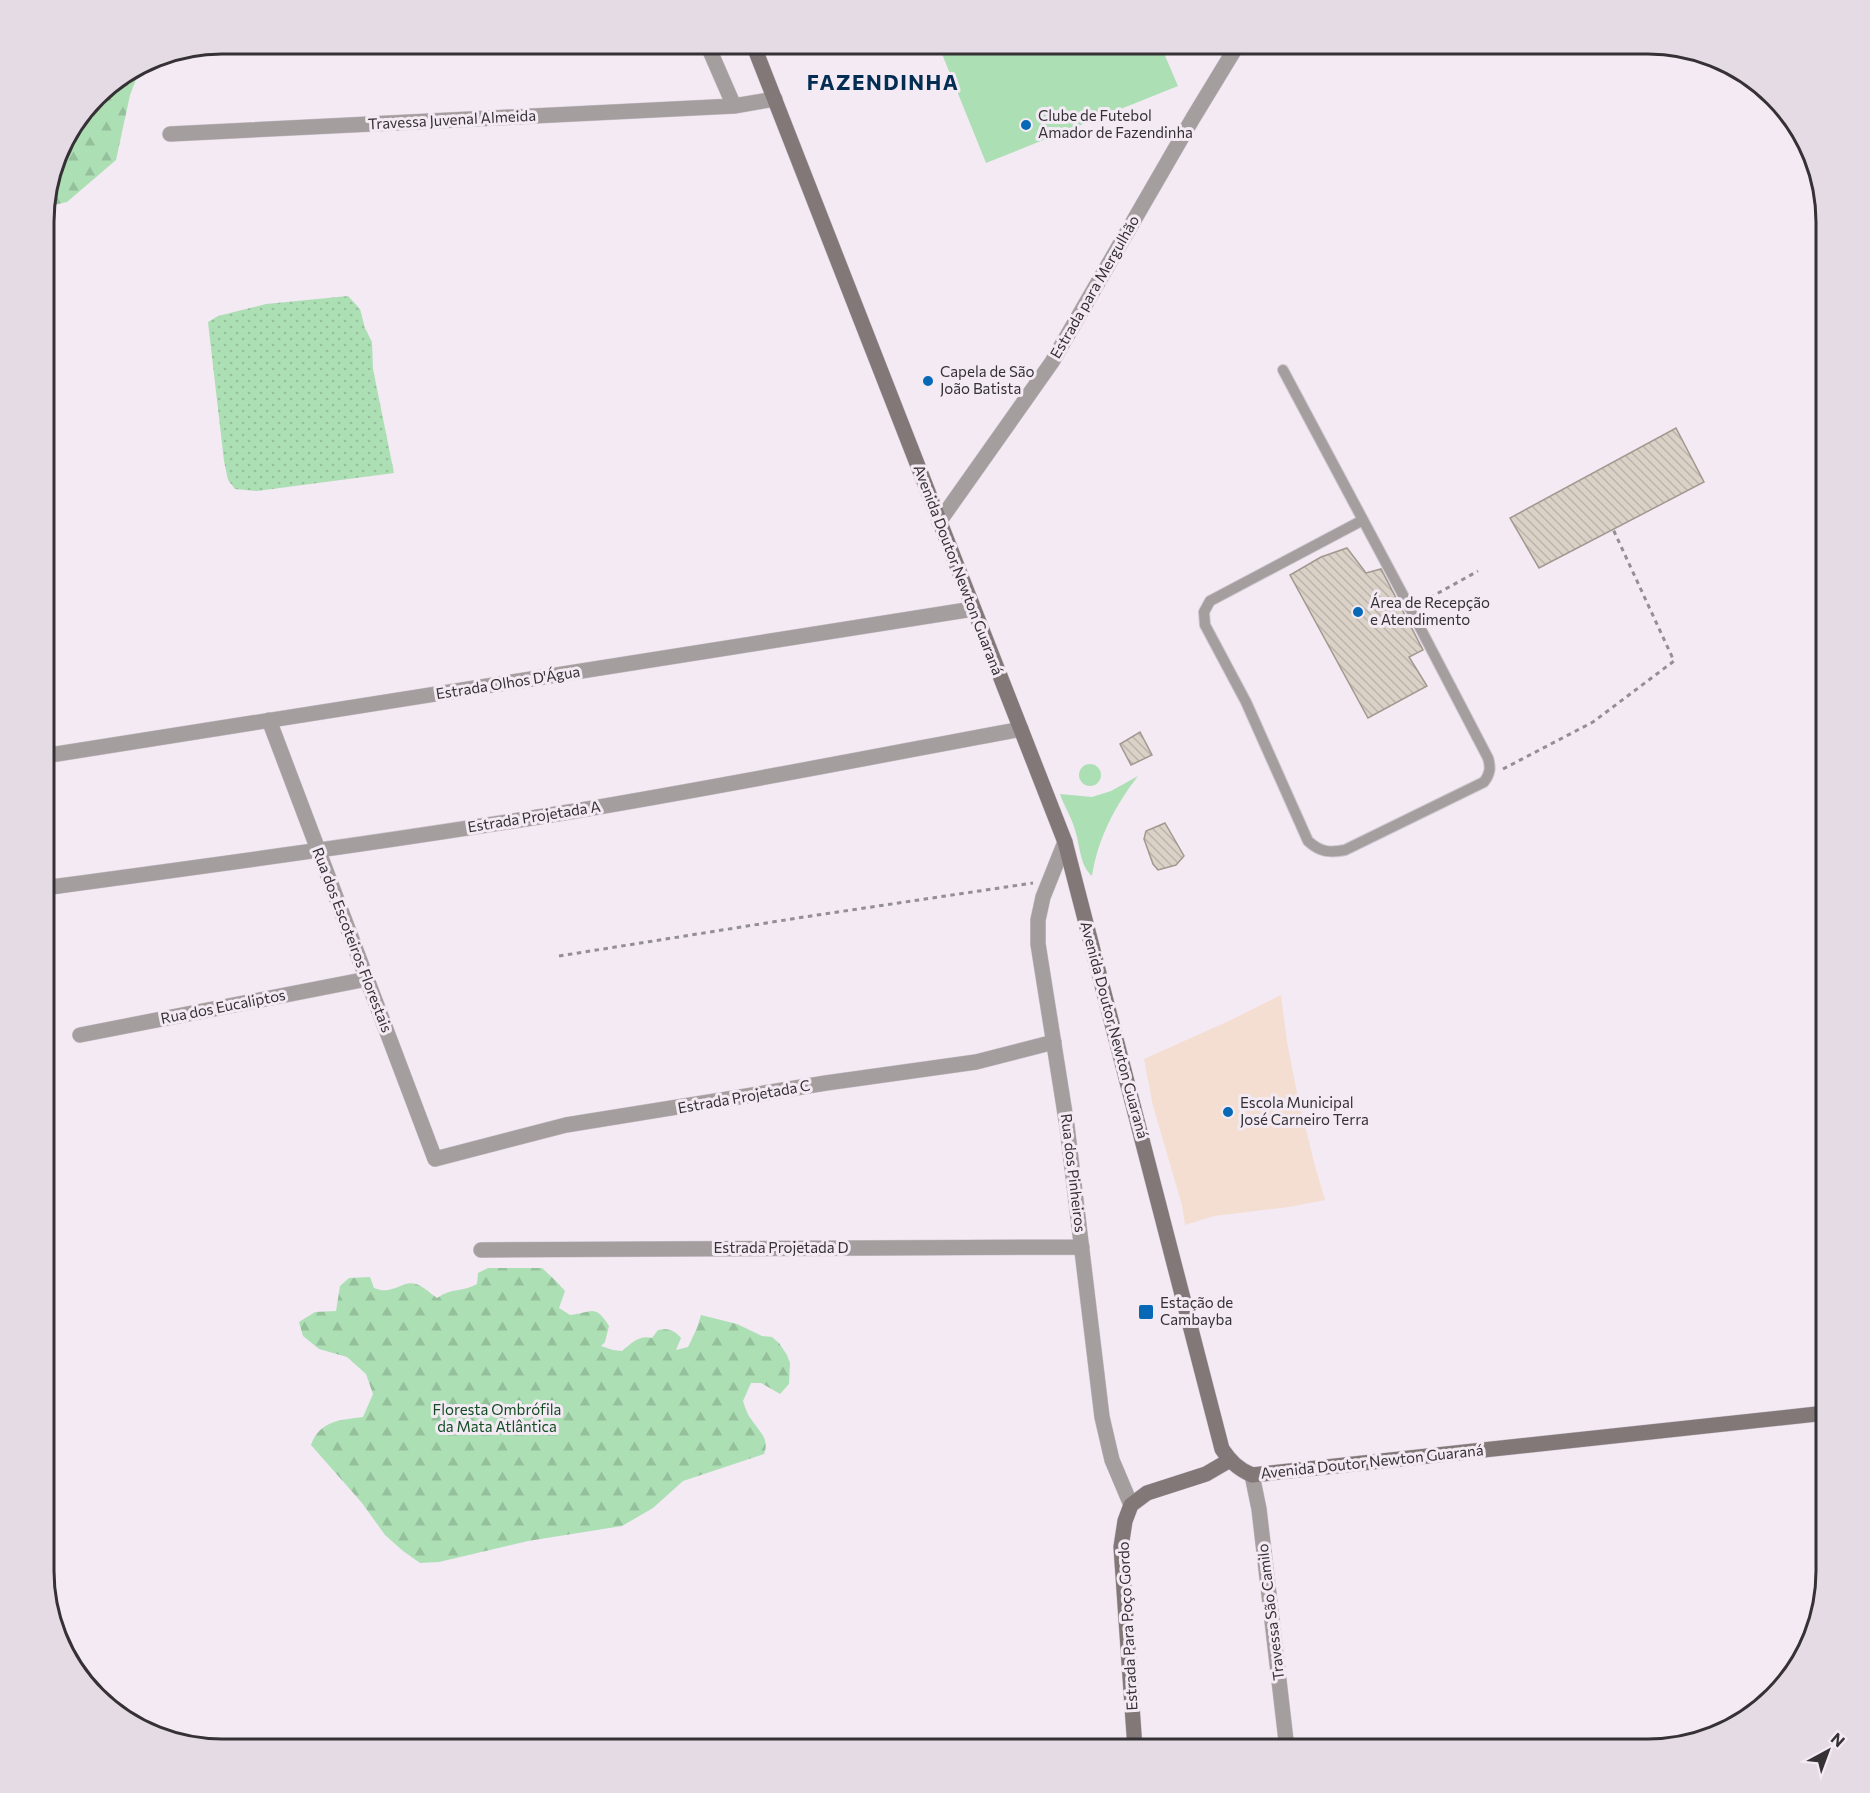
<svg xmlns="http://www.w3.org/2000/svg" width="1870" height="1793" viewBox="0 0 1870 1793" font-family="Commissioner,sans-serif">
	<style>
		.education { fill: #f4ded1 }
		.grass { fill: #addfb5 }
		.forest { fill: url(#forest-firs) }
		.park { fill: url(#park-dots) }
		.building { fill: url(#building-back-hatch); stroke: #a1988f; stroke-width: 1.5 }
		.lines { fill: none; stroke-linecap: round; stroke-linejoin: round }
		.lane-casing { stroke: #cdc5ce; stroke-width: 12 }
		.street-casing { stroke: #cdc5ce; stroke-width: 16 }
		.secondary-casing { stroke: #cdc5ce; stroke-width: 16 }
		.path { stroke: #948e95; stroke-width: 3; stroke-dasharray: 4.5 4.5; stroke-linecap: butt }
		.lane { stroke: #a59e9e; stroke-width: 10 }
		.street { stroke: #a59e9e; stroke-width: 15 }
		.secondary { stroke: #827878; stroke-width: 15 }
		.poi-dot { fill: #0769b6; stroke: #f3eaf4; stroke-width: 2 }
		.labels { text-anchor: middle; stroke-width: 6; stroke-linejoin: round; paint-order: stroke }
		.poi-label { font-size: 15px; fill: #353135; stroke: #f3eaf4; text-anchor: start }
		.street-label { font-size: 15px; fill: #353135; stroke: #f3eaf4 }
		.park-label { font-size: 15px; fill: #114d23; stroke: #f3eaf4 }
		.district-label { font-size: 21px; font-weight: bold; letter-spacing: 1.5px; fill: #032d52; stroke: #f3eaf4 }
		.rim { fill: none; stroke: #353135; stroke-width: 3 }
	</style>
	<defs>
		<pattern id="forest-firs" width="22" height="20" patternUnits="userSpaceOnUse" patternTransform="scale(1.5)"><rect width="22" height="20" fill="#addfb5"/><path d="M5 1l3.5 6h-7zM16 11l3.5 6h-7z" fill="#95c09c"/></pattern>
		<pattern id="park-dots" width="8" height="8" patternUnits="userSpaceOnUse" patternTransform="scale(1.5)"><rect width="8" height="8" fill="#addfb5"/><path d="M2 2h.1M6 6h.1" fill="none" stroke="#95c09c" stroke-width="1.8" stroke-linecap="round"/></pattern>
		<pattern id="building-back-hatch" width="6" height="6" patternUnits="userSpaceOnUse" patternTransform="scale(1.5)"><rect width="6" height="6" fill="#dad1c7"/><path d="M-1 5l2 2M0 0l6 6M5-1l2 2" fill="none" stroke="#bcb4ac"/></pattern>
	</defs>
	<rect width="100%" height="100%" fill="#f3eaf4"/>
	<path class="education" d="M1281 995 1287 1042 1298 1098 1315 1166 1325 1200 1289 1207 1214 1216 1185 1225 1182 1205 1153 1106 1144 1059 1231 1020Z"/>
	<path class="grass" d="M938 44H1160L1178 86 986 163Z
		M1079 775a11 11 0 1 1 22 0a11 11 0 1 1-22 0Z
		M1138 776C1115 806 1098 838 1092 876 1080 866 1080 845 1075 830 1072 818 1064 806 1060 794L1092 797 1111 791Z"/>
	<path class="forest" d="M142 64 130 95 116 160 67 202 45 207 62 143 104 88Z
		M488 1268H542L556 1281 565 1291 559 1308 570 1315C593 1313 594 1303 609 1326L605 1342 601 1346 613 1350 622 1351C632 1343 639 1335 652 1338L658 1330C668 1328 674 1330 681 1338L676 1350 688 1347 697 1328 701 1315 737 1324 762 1336 772 1337 779 1343 787 1355 790 1363 789 1384 780 1394 761 1383H751L743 1401C745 1407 747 1414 751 1419 759 1431 770 1439 764 1454L683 1481 653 1508 622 1526 528 1541 439 1562 420 1563 403 1551 385 1535 362 1503 311 1445C320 1420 341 1420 363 1417L373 1394 366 1374 347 1357 319 1349 303 1336 299 1322 315 1312 336 1311 340 1286 349 1278 370 1277 374 1288C393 1296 402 1280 416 1284 423 1286 431 1294 437 1298 453 1287 460 1293 477 1284L478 1273Z"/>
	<path class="park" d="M348 296 360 309 365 328 372 342 373 369 394 473 257 491 235 489 228 480 224 461 208 322 218 316 266 304Z"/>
	<path class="building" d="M1676 428 1704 482 1539 568 1510 518Z
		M1347 548 1366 573 1381 569 1423 650 1409 657 1427 686 1368 718 1290 575 1321 557Z
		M1140 732 1152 755 1131 765 1120 744Z
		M1165 823 1184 856 1176 865 1158 870 1153 864 1144 839 1146 831Z"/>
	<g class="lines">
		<defs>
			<path id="lane" d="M1283 370 1403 595 1488 758C1491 768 1490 774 1484 782L1345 850C1329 853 1320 852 1308 841L1246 702 1205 625 1204 612 1210 601 1363 520"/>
			<path id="street" d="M707 44 734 106 775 99
				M170 134 734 106
				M939 522 1052 362 1193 118 1238 44
				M269 720 435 1159 566 1125 826 1083 976 1062 1054 1042
				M44 756 973 609
				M1065 842 1043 897 1038 920V944L1067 1126 1102 1417 1112 1460 1131 1505
				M44 888C221 864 399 840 575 811 724 786 872 757 1021 729
				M80 1035 367 979
				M481 1250 1082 1247
				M1252 1475 1259 1509 1287 1749"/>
			<path id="secondary" d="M753 44 1065 842 1222 1449C1230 1461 1238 1469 1252 1475L1826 1413
				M1135 1749 1121 1547 1125 1521 1131 1505 1147 1493 1206 1474 1230 1460"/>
		</defs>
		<use href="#lane" class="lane-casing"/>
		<use href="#street" class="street-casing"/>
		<use href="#secondary" class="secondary-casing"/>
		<path class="path" d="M1422 602 1478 571
			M1503 769 1593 722 1674 661 1613 529
			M559 956 804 917 1033 883"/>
		<use href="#lane" class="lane"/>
		<use href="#street" class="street"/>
		<use href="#secondary" class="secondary"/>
	</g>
	<g class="poi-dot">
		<circle cx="1026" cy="125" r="6"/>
		<circle cx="928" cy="381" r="6"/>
		<circle cx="1358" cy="612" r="6"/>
		<circle cx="1228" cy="1112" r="6"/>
		<rect x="1138" y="1304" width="16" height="16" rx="3"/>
	</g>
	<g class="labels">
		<g class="poi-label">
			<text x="1038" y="121">Clube de Futebol<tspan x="1038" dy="17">Amador de Fazendinha</tspan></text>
			<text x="940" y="377">Capela de São<tspan x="940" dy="17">João Batista</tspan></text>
			<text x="1370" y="608">Área de Recepção<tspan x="1370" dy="17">e Atendimento</tspan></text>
			<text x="1240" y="1108">Escola Municipal<tspan x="1240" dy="17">José Carneiro Terra</tspan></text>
			<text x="1160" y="1308">Estação de<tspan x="1160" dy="17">Cambayba</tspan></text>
		</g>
		<g class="street-label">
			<text transform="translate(452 120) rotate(-3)" y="5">Travessa Juvenal Almeida</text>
			<text transform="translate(1095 287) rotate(-60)" y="5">Estrada para Mergulhão</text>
			<text transform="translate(958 570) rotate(69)" y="5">Avenida Doutor Newton Guaraná</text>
			<text transform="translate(508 683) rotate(-9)" y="5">Estrada Olhos D'Água</text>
			<text transform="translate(534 817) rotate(-9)" y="5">Estrada Projetada A</text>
			<text transform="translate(352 940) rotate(69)" y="5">Rua dos Escoteiros Florestais</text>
			<text transform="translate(223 1007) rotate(-11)" y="5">Rua dos Eucaliptos</text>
			<text transform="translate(1114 1030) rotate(75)" y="5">Avenida Doutor Newton Guaraná</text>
			<text transform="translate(744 1097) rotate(-10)" y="5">Estrada Projetada C</text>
			<text transform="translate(1073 1173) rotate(83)" y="5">Rua dos Pinheiros</text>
			<text x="781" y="1253">Estrada Projetada D</text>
			<text transform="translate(1372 1462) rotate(-6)" y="5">Avenida Doutor Newton Guaraná</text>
			<text transform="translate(1271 1612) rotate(-97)" y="5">Travessa São Camilo</text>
			<text transform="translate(1128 1626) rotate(-93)" y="5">Estrada Para Poço Gordo</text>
		</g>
		<g class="park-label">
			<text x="497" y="1415">Floresta Ombrófila<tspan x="497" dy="17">da Mata Atlântica</tspan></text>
		</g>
		<g class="district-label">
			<text x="883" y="90">FAZENDINHA</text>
		</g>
	</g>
	<path d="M0 0H1870V1793H0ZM222 54H1648A168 168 0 0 1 1816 222V1571A168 168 0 0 1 1648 1739H222A168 168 0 0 1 54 1571V222A168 168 0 0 1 222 54Z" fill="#e4dbe5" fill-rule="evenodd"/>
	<path class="rim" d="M222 54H1648A168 168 0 0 1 1816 222V1571A168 168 0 0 1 1648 1739H222A168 168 0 0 1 54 1571V222A168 168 0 0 1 222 54Z"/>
	<g transform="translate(1828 1751) rotate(41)" stroke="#f3eaf4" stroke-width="4.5" paint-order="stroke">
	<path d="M0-4.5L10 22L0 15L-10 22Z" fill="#353135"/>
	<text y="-9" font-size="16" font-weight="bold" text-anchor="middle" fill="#353135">N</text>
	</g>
</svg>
